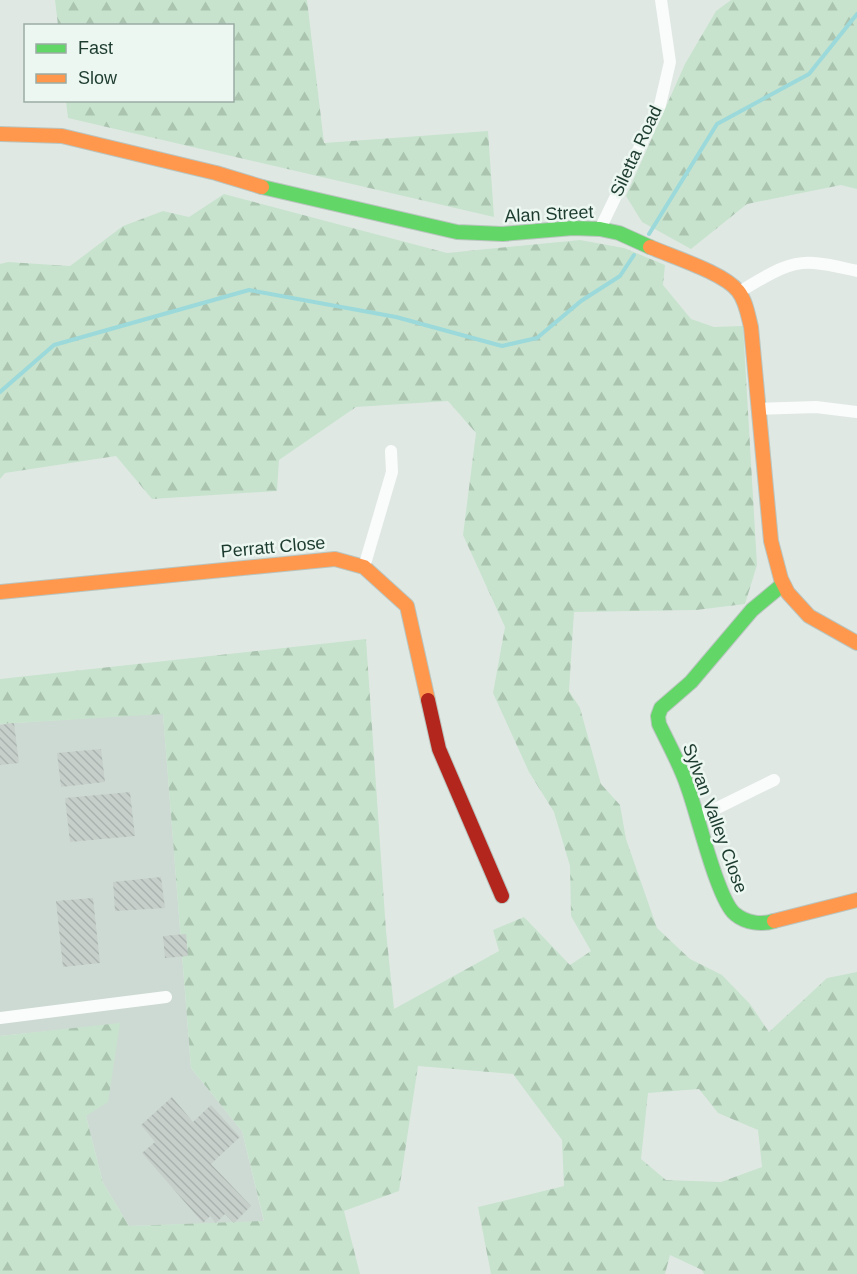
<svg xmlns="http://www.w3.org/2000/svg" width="857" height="1274" font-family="Helvetica,sans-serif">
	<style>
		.built { fill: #cddad3 }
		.forest { fill: url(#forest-firs); fill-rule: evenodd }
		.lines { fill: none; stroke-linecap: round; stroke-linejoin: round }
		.stream { stroke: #9bd9db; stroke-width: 4 }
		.building { fill: url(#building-back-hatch) }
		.fast-casing { stroke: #b9c5bf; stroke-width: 16 }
		.slow-casing { stroke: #b9c5bf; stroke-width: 16 }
		.jam-casing { stroke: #b9c5bf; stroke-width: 16 }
		.street { stroke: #fafcfb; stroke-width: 12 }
		.fast { stroke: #63d668; stroke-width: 14 }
		.slow { stroke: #ff974d; stroke-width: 14 }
		.jam { stroke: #b3261e; stroke-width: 14 }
		.labels { text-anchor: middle; stroke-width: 5; stroke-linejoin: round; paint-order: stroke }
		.street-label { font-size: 18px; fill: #1d3c30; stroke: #edf7f1 }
	</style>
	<defs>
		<pattern id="forest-firs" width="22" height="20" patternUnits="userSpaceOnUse" patternTransform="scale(1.5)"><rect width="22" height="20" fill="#c7e3cd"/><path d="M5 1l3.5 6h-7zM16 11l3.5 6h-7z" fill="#aac4b0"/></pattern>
		<pattern id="building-back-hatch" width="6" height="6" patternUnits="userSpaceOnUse" patternTransform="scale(1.5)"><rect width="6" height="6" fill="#c7cfcb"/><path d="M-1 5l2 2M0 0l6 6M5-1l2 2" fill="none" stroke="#aab3af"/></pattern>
	</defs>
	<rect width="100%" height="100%" fill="#e0e8e4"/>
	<polygon class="built" points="163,713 191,1068 242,1131 264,1222 129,1226 103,1183 86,1116 119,1024 0,1036 0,724"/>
	<g class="forest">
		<polygon points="55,0 307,0 324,143 488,131 494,217 68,118 66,101 232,100 232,26 58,25"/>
		<polygon points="731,0 857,0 857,189 841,185 747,204 691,249 642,222 626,196 685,64 716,11"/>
		<path d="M224,194L447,253L580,240L624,248L665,265L663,285L691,319L714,327L743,326L757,565L745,604L696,610L574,612L569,691L580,708L601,784L620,805L626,839L657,928L690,959L722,975L750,1004L769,1032L827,978L857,972V1274H704L702,1270L670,1255L665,1274H491L478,1207L564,1186L562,1140L513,1074L418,1066L399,1191L344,1211L360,1274H0V1036L120,1023L108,1102L86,1116L103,1183L129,1226L264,1221L242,1131L191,1068L163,714L0,724V679L366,639L386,931L394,1009L499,951L493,930L524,917L570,965L591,951L571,916L570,866L554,812L529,772L493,693L505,627L463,535L476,433L448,401L356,407L279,460L277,491L152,499L116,456L5,473L0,479V264L8,262L70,266L123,226L163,211L189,217ZM699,1089L718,1113L758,1130L762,1167L721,1182L666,1180L641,1159L648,1093Z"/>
	</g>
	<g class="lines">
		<g class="stream">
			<polyline points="649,234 717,124 809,74 857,14"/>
			<polyline points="0,392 54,345 249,290 396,317 502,346 537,338 581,301 620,276 634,255"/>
		</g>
	</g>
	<g class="building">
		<polygon points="14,723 19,763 0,765 0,725"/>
		<polygon points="101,749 105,782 61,787 57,753"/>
		<polygon points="130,792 135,836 70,842 65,798"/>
		<polygon points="161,877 165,908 115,911 113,882"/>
		<polygon points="93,898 100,963 63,967 56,901"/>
		<polygon points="186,934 188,956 165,958 163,936"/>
		<polygon points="172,1097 193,1122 211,1105 240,1137 211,1164 251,1206 234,1223 225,1214 216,1223 210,1216 203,1223 142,1153 155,1142 141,1125"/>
	</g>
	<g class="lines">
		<g class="fast-casing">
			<g id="fast">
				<polyline points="262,187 457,232 503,234 573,228 600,229 619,233 650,247"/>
				<path d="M774,921C761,925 746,923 735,914C718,901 697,812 688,788C681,766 669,745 659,724L658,716L661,708L691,682L752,610L782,585"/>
			</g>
		</g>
		<g class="slow-casing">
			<g id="slow">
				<polyline points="0,134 62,136 216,173 262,187"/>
				<path d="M650,247C673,257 724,273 738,291C746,301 748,315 751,327L771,541L781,579L788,593L809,616L857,643"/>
				<polyline points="0,592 335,559 364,567 407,606 428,700"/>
				<polyline points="774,921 857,900"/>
			</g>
		</g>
		<g class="jam-casing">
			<polyline id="jam" points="428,700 439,749 502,896"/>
		</g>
		<g class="street">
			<polyline points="600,229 660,105 670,62 661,0"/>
			<path d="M739,292C762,279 787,260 814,263C829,264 843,268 857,271"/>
			<polyline points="758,409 816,407 857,412"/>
			<polyline points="364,567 392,472 391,451"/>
			<polyline points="699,817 774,780"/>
			<polyline points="0,1018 166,997"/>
		</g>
		<use href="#fast" class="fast"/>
		<use href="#slow" class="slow"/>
		<use href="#jam" class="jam"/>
	</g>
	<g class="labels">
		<g class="street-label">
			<text transform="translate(636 151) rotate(-65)" y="6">Siletta Road</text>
			<text transform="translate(549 214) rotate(-3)" y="6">Alan Street</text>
			<text transform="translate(273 547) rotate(-5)" y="6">Perratt Close</text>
			<text transform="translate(715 818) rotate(70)" y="6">Sylvan Valley Close</text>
		</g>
	</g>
	<rect x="24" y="24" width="210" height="78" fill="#edf7f1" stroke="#9aaca4" stroke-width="1.5"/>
	<rect x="36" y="44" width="30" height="9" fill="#63d668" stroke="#9aaca4" stroke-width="1.5"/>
	<text x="78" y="54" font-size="18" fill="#1d3c30">Fast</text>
	<rect x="36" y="74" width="30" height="9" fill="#ff974d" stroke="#9aaca4" stroke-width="1.5"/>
	<text x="78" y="84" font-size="18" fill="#1d3c30">Slow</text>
</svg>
